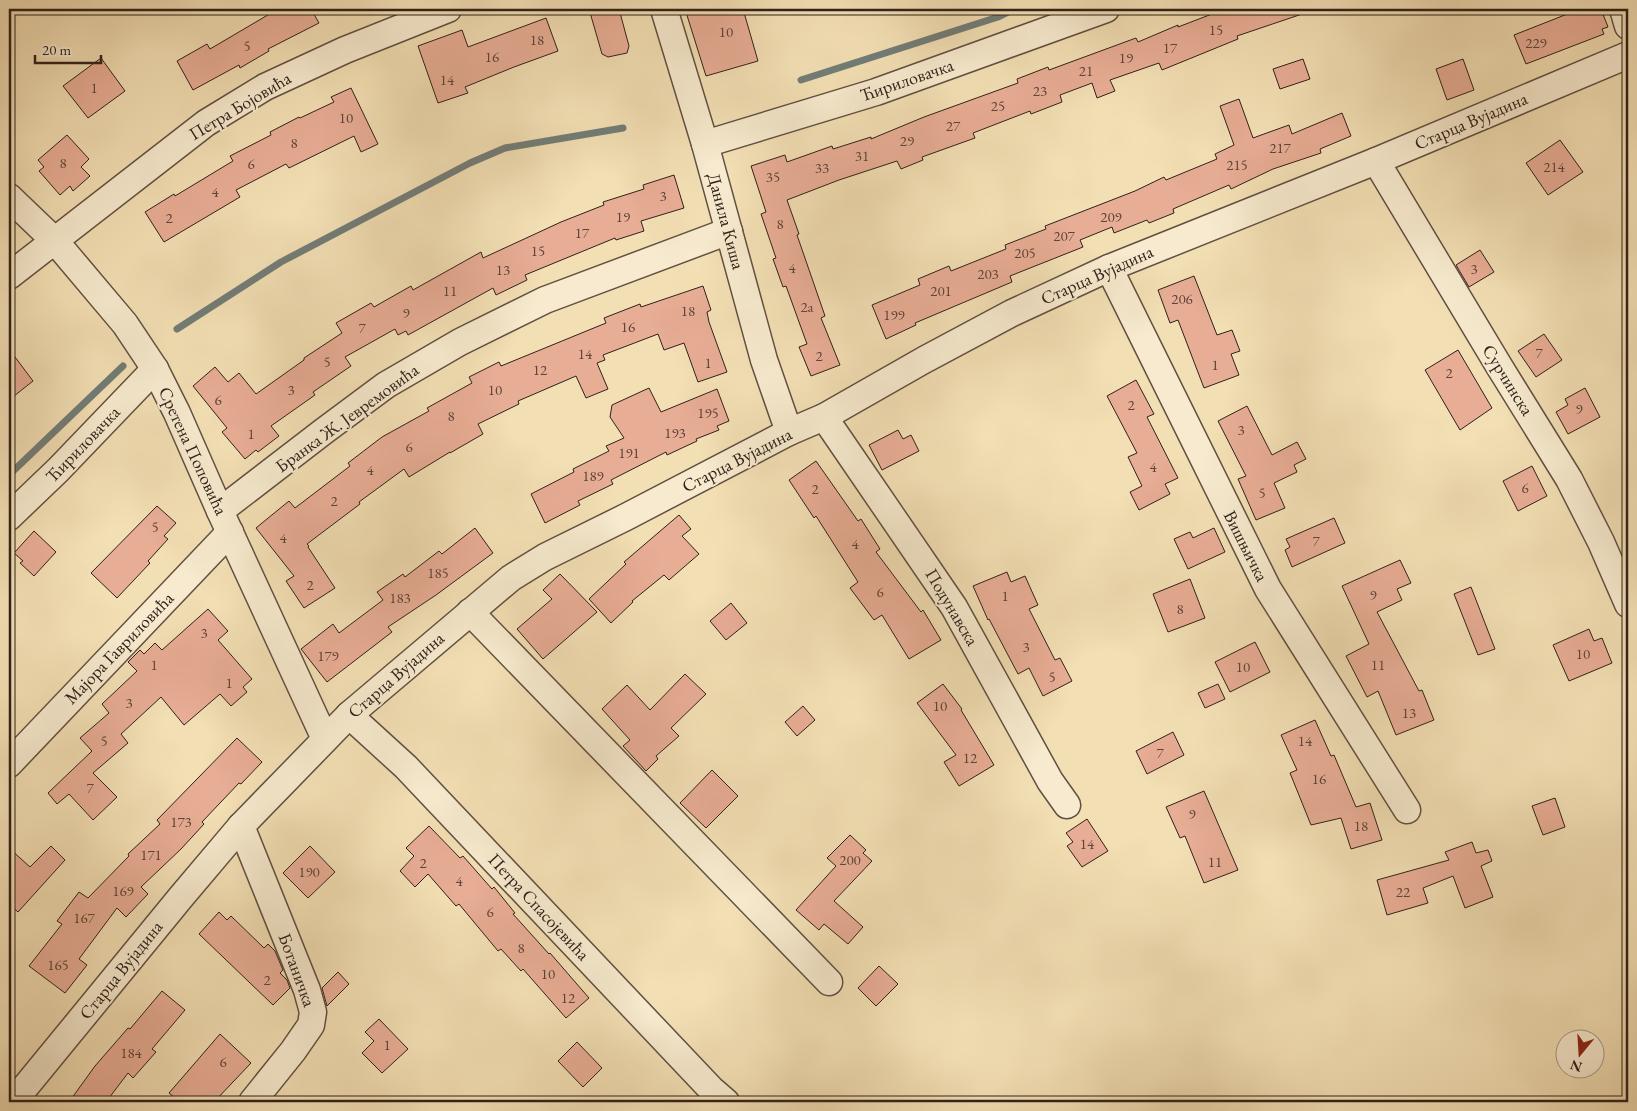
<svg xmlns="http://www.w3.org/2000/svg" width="1637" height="1111" font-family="'EB Garamond',serif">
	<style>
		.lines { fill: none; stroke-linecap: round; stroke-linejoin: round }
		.stream { stroke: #727d77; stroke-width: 7 }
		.building { fill: #e8ad95; stroke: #30211b }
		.minor-casing { stroke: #615041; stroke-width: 29 }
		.minor { stroke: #f7eace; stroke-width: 26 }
		.labels { text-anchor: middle; stroke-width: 4; stroke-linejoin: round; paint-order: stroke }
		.number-label { font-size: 15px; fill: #5e443a }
		.street-label { font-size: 18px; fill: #30211b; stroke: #f7eace }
	</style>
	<rect width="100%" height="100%" fill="#f3dfb4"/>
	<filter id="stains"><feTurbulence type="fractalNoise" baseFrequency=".004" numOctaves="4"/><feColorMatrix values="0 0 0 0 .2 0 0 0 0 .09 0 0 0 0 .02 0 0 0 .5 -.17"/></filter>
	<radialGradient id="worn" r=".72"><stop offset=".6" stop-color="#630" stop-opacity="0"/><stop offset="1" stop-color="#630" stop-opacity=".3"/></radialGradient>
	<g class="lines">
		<g class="stream">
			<polyline points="801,80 998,17 1014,9"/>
			<polyline points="177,329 281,262 470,163 505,148 623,128"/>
			<polyline points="9,475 123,366"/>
		</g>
	</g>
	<g class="building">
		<polygon points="278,9 311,9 319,23 268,49 269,51 240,68 239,65 193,90 177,61 207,44 210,49"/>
		<polygon points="589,9 619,9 629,46 627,53 608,57 602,54"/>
		<polygon points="685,9 743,9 758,61 706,76"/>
		<polygon points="1225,9 1308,9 1308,12 1237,36 1238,39 1162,70 1159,63 1110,80 1115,91 1097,98 1092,83 1060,95 1062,102 1031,114 1030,111 973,133 975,138 922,157 923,160 901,169 897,161 839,180 787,200 799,234 797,235 825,316 821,318 840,365 811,376 799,347 807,344 786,286 783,287 773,259 776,258 761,214 766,212 751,166 785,155 787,162 832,146 833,149 871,137 871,139 924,117 1018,83 1017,79 1048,67 1049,70 1136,38 1138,42 1178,25 1178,27"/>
		<polygon points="1580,9 1601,9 1608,27 1602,29 1604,34 1526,64 1514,35"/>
		<polygon points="546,18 558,51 514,67 465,87 468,93 438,103 418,46 462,30 468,47"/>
		<polygon points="101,58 125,91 88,118 63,86"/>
		<polygon points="1303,59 1310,79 1280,89 1273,69"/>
		<polygon points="1463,59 1474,90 1447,100 1436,69"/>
		<polygon points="351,88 378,144 361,152 354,136 289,168 286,164 236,190 240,197 164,242 145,212 174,194 175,196 233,161 230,156 271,135 270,132 299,117 300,118 334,102 331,97"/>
		<polygon points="1239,99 1253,138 1289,125 1292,134 1342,113 1351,136 1320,149 1321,153 1273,169 1231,189 1229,185 1173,209 1174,213 1149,223 1147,220 1114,233 1112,227 1080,240 1083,247 1010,276 1012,282 915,323 916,325 886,339 872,305 920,285 918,279 949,266 951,271 1006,249 1005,245 1046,229 1045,226 1135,191 1164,177 1166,180 1217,159 1215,154 1234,145 1220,106"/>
		<polygon points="67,135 89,159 81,167 90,176 73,191 70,186 60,195 39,171 44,167 38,160"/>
		<polygon points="1560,140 1583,172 1548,195 1526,163"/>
		<polygon points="674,175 684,208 641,221 644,231 616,240 615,238 525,275 527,280 496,295 493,288 408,335 406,331 398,335 395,329 345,357 351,366 313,392 315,395 271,426 279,436 258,452 256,450 245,459 222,432 227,428 193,386 215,367 228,382 239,373 256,394 304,360 304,358 342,333 336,323 371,303 374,307 411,286 413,290 481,252 483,258 561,222 604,205 603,202 644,189 643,185"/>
		<polygon points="1480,250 1494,272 1469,287 1456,265"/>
		<polygon points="1194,276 1217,335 1232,330 1240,351 1231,354 1239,375 1204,388 1178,320 1170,323 1158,290"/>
		<polygon points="703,286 711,310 707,312 709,322 727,372 698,382 684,343 664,350 658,334 603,355 605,360 597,363 608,389 586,398 576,376 518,401 519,404 478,424 483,434 450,453 450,452 409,477 404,469 359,502 360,504 307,544 309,546 308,547 335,588 304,608 286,581 294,576 256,528 289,501 295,508 350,466 348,463 382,437 429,411 427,408 472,383 469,377 499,362 501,366 606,323 604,318 640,304 641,307"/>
		<polygon points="1544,334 1562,360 1536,377 1518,351"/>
		<polygon points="9,349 33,381 9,400"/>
		<polygon points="1458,350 1492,408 1460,430 1425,370"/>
		<polygon points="1136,380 1154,414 1147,417 1178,478 1165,484 1170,494 1139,510 1130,492 1142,486 1128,457 1137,453 1107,396"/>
		<polygon points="649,388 661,412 717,389 729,421 717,426 719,430 696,439 697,441 667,455 666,452 611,480 613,484 578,501 580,505 545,523 531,494 574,472 573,469 609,451 606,446 624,438 610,417 612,405"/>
		<polygon points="1585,388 1600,417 1568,434 1556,412 1568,405 1565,399"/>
		<polygon points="1247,406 1272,455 1297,442 1306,459 1294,465 1297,472 1274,483 1285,508 1256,520 1238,479 1246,476 1218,421"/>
		<polygon points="898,430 903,439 911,435 919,451 882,470 869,445"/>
		<polygon points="816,461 858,521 861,519 880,549 876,552 921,612 923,610 941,640 909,659 882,615 874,620 850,588 858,582 816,516 814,518 789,480"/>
		<polygon points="1532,466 1547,496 1518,511 1503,481"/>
		<polygon points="157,506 176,523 164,536 168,539 148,561 150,563 117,598 91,573"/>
		<polygon points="679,515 691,529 682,536 699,554 669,580 664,575 632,601 633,602 611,623 589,599 626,564 624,562"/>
		<polygon points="1334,518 1345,543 1292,567 1285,550 1290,547 1286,539"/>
		<polygon points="475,528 493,553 436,595 388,627 392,632 327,682 301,649 333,624 339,633 383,600 377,592 403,574 405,577 439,551 442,554"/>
		<polygon points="1214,528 1225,552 1188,569 1174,539 1190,532 1193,538"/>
		<polygon points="34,531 56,552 34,576 20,563 23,561 14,553"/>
		<polygon points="1400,560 1411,583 1397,589 1402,600 1377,612 1419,691 1422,690 1434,720 1396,735 1378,691 1367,697 1346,656 1369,644 1342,586"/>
		<polygon points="1007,572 1011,582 1025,576 1038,605 1029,609 1055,660 1060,658 1072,681 1043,696 1029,668 1018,674 989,619 988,620 973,586"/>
		<polygon points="560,574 597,612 543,659 517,629 552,599 543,590"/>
		<polygon points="1190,579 1205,618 1168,632 1153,594"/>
		<polygon points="1471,587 1495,649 1478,655 1454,594"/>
		<polygon points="731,603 747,623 726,640 710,621"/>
		<polygon points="208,609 228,631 218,640 252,679 243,687 247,692 231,706 220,694 184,725 161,697 121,734 128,743 93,773 117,797 93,820 69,794 57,804 48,793 92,751 80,738 109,713 102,704 137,671 128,662 140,650 144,654 155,643 162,650"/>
		<polygon points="1589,629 1594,641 1602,638 1612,663 1569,681 1553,645"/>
		<polygon points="1255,642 1270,672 1230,692 1215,662"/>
		<polygon points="685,674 706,694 671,728 679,736 656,756 658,759 646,771 623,746 630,740 602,709 627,685 650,710"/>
		<polygon points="943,684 962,709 961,710 994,765 959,786 944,762 956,755 917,703"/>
		<polygon points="1218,684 1225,699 1205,708 1198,693"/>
		<polygon points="803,706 815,720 797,736 785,722"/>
		<polygon points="1315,720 1331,756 1334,755 1356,807 1370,803 1382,840 1351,849 1341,818 1311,825 1290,773 1297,770 1281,735"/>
		<polygon points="1173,732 1184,755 1147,774 1136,751"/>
		<polygon points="237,738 262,762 241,784 239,783 202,822 204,824 181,849 141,887 148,894 126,917 117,908 79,959 87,965 65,993 29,966 62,924 57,921 79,892 88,898 129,856 128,854 160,824 157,820"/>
		<polygon points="712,770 738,796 706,828 680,803"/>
		<polygon points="1204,791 1238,870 1204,883 1185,836 1180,838 1166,807"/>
		<polygon points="1555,798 1565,827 1543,835 1532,806"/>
		<polygon points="1087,819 1108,851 1082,867 1067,846 1073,842 1066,833"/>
		<polygon points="429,826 460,858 463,856 492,889 494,887 515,913 513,914 549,954 550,953 589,998 566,1018 523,969 521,971 501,949 498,951 459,904 456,906 428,874 415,887 400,871 414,856 406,848"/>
		<polygon points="850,835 866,850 863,853 872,861 834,901 863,927 848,944 824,924 819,930 796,910 836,866 827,858"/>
		<polygon points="1472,842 1476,853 1488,850 1492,861 1481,866 1493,897 1465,908 1453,876 1423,888 1428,903 1387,915 1377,880 1449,860 1445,852"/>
		<polygon points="51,846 65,860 18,912 9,904 9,848 30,867"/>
		<polygon points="310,846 335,872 308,898 283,873"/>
		<polygon points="219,912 227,920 231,916 264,948 268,944 275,951 283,970 280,973 287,980 290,988 273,1005 199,934"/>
		<polygon points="879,966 898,984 876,1006 858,988"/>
		<polygon points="338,972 349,984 327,1006 322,988"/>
		<polygon points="162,991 185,1010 152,1049 156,1052 133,1078 128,1073 106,1102 69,1102 95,1066 128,1028 130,1029"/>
		<polygon points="379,1019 408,1049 382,1073 362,1053 374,1041 365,1032"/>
		<polygon points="220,1034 251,1063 214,1102 180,1102 169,1093"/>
		<polygon points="577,1042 602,1068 583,1087 558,1061"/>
	</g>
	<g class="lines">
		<g class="minor-casing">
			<g id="minor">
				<polyline points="664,9 705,144 764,360 789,432"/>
				<polyline points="1623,9 1628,26"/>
				<polyline points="705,144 876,92 1106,9"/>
				<polyline points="1376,161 1499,366 1569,479 1601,542 1628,604"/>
				<polyline points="9,197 55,241 125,324 155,369 177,413 220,511 325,739"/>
				<polyline points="1109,268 1268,589 1407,810"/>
				<polyline points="9,276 206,123 265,87 345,50 448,9"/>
				<polyline points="824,417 954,607 1050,781 1067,805"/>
				<polyline points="220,511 324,431 386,385 460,342 545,300 729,231"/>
				<polyline points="9,517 58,470 155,369"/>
				<polyline points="470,612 829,982"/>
				<polyline points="349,715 406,767 711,1089 726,1102"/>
				<polyline points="9,764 230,532"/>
				<polyline points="241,826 307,990 313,1012 311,1025 293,1051 252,1102"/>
				<polyline points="13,1102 181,897 241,826 349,715 511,578 545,557 626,517 789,432 824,417 924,360 1012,313 1109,268 1376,161 1628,55"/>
			</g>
		</g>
		<use href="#minor" class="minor"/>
	</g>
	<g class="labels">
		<g class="number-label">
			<text x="1216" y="35">15</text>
			<text x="726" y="37">10</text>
			<text x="537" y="45">18</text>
			<text x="1536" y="48">229</text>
			<text x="247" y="51">5</text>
			<text x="1170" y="53">17</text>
			<text x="492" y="62">16</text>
			<text x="1126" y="63">19</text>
			<text x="1086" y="76">21</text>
			<text x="447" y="85">14</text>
			<text x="94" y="93">1</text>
			<text x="1040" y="96">23</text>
			<text x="998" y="111">25</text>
			<text x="346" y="123">10</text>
			<text x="953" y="131">27</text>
			<text x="907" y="146">29</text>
			<text x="294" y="148">8</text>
			<text x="1280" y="153">217</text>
			<text x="862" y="161">31</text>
			<text x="63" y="168">8</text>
			<text x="251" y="169">6</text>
			<text x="1237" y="170">215</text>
			<text x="1554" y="172">214</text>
			<text x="822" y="173">33</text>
			<text x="773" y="182">35</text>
			<text x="215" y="197">4</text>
			<text x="663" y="201">3</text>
			<text x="623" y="222">19</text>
			<text x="1111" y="222">209</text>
			<text x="169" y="223">2</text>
			<text x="780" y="229">8</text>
			<text x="582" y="238">17</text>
			<text x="1064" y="241">207</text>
			<text x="538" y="256">15</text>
			<text x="1025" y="258">205</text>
			<text x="792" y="273">4</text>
			<text x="1474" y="274">3</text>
			<text x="503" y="275">13</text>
			<text x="988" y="279">203</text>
			<text x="450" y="296">11</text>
			<text x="941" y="296">201</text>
			<text x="1182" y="304">206</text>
			<text x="807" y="312">2a</text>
			<text x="688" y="316">18</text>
			<text x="406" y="318">9</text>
			<text x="894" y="320">199</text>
			<text x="628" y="332">16</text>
			<text x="362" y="333">7</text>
			<text x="1539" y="358">7</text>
			<text x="585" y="359">14</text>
			<text x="819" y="361">2</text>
			<text x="327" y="367">5</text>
			<text x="708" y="368">1</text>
			<text x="1215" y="370">1</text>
			<text x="540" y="375">12</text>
			<text x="1449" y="378">2</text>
			<text x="291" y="395">3</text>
			<text x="495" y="395">10</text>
			<text x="218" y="405">6</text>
			<text x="1131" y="410">2</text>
			<text x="1579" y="414">9</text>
			<text x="708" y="418">195</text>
			<text x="451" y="421">8</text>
			<text x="1241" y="435">3</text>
			<text x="675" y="438">193</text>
			<text x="251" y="439">1</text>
			<text x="409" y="452">6</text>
			<text x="629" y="458">191</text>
			<text x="1153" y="472">4</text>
			<text x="370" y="475">4</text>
			<text x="593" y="481">189</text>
			<text x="1525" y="493">6</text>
			<text x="815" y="494">2</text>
			<text x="1262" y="498">5</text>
			<text x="334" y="506">2</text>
			<text x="155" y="532">5</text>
			<text x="283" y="543">4</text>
			<text x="1316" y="546">7</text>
			<text x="855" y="549">4</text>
			<text x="438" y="578">185</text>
			<text x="310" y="590">2</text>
			<text x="880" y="597">6</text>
			<text x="1373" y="600">9</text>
			<text x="1005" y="601">1</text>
			<text x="400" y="603">183</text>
			<text x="1180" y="614">8</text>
			<text x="204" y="638">3</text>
			<text x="1026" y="652">3</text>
			<text x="1583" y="659">10</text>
			<text x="328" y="661">179</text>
			<text x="154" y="670">1</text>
			<text x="1378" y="670">11</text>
			<text x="1243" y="672">10</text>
			<text x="1052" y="682">5</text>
			<text x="229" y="688">1</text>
			<text x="129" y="708">3</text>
			<text x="940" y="711">10</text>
			<text x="1409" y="718">13</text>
			<text x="104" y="746">5</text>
			<text x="1305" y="746">14</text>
			<text x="1160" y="758">7</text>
			<text x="970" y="763">12</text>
			<text x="1319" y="784">16</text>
			<text x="90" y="793">7</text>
			<text x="1192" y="819">9</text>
			<text x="181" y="827">173</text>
			<text x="1361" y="831">18</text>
			<text x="1087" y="849">14</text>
			<text x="151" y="860">171</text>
			<text x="850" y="865">200</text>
			<text x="1215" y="867">11</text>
			<text x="423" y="868">2</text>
			<text x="309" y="877">190</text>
			<text x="459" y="886">4</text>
			<text x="123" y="896">169</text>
			<text x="1403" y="897">22</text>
			<text x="490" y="917">6</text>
			<text x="84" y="923">167</text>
			<text x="521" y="953">8</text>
			<text x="58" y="970">165</text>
			<text x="548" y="979">10</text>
			<text x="267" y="985">2</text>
			<text x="568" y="1003">12</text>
			<text x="387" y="1050">1</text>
			<text x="131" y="1058">184</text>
			<text x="223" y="1067">6</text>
		</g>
		<g class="street-label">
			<text transform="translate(907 80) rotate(-19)" y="6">Ћириловачка</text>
			<text transform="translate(240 106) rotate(-31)" y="6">Петра Бојовића</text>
			<text transform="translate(1471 121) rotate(-23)" y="6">Старца Вујадина</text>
			<text transform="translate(726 221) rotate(75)" y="6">Данила Киша</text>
			<text transform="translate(1097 275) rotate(-24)" y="6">Старца Вујадина</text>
			<text transform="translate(1508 380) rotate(58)" y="6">Сурчинска</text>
			<text transform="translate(347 418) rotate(-36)" y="6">Бранка Ж. Јевремовића</text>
			<text transform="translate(83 444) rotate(-46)" y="6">Ћириловачка</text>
			<text transform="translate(193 451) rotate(65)" y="6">Сретена Поповића</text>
			<text transform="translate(737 460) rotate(-27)" y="6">Старца Вујадина</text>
			<text transform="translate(1246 546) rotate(63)" y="6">Вишњичка</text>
			<text transform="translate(952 607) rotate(59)" y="6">Подунавска</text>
			<text transform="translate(119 648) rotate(-46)" y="6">Мајора Гавриловића</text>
			<text transform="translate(396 675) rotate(-41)" y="6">Старца Вујадина</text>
			<text transform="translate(539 907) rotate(47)" y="6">Петра Спасојевића</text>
			<text transform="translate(121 970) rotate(-51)" y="6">Старца Вујадина</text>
			<text transform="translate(297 970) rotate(70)" y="6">Ботаничка</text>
		</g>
	</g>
	<rect width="1637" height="1111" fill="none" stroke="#f3dfb4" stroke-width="30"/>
	<rect x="10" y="10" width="1617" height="1091" fill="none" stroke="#30211b" stroke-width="2.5"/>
	<rect x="15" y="15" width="1607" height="1081" fill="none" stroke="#30211b"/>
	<g transform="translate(1580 1054) rotate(198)"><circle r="24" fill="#f7eace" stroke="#a79a86"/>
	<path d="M0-4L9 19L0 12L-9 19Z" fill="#8f2418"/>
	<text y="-8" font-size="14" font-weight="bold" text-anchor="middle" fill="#30211b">N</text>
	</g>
	<path d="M35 55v8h66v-8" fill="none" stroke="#30211b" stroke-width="2.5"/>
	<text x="42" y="55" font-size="15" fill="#30211b" stroke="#f7eace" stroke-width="4" paint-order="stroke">20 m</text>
	<rect width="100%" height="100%" filter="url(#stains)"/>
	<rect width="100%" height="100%" fill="url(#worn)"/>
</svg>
